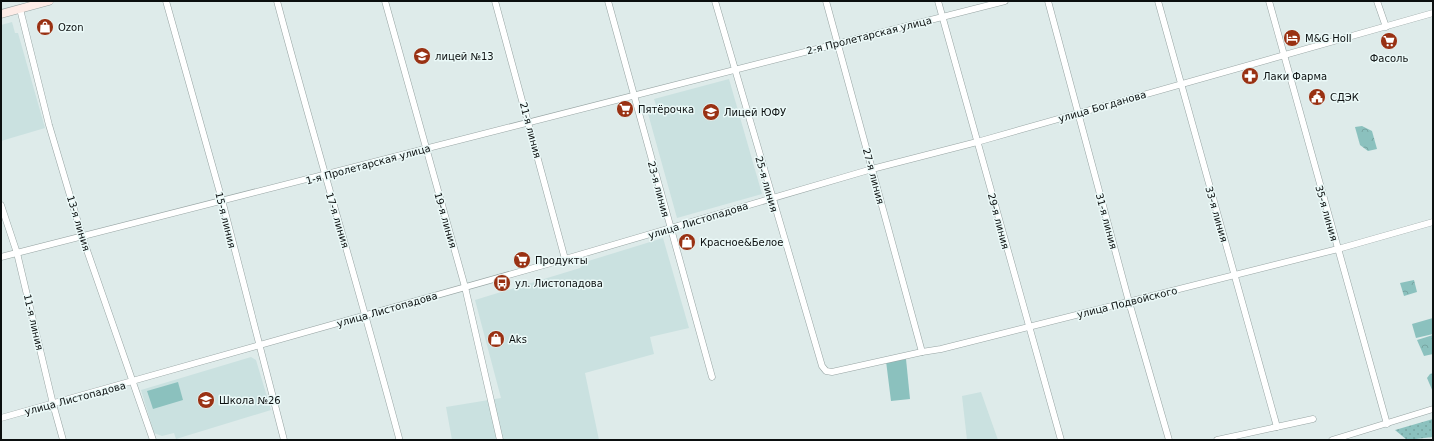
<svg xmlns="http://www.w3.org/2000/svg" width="1434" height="441" font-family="'DejaVu Sans',sans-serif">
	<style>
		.built { fill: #cae1e0 }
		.grass { fill: url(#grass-dots) }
		.park { fill: url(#park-crowns) }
		.pitch { fill: #8bc1be }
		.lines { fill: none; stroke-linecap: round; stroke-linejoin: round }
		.street-casing { stroke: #97a4a3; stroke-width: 7 }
		.secondary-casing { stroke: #97a4a3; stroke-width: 9 }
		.street { stroke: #fff; stroke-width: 6 }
		.secondary { stroke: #fdece7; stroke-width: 8 }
		.labels { text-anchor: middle; stroke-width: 3; stroke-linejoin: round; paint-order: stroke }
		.poi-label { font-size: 10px; fill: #0b0f0f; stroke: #ebf9f8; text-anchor: start }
		.street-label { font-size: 10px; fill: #0b0f0f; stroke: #ebf9f8 }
	</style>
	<defs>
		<pattern id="grass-dots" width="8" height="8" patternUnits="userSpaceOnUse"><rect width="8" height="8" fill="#8bc1be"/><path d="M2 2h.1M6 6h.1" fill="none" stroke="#77a5a2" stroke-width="1.8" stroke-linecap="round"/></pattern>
		<pattern id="park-crowns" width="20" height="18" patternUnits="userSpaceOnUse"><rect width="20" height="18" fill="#8bc1be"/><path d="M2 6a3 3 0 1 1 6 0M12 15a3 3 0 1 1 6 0" fill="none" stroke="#77a5a2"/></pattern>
	</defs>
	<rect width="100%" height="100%" fill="#deebea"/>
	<g class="built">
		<polygon points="12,22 15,33 18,33 45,128 1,141 1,25"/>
		<polygon points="729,79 762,194 677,218 647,110 657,108 654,99"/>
		<polygon points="663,238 689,328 650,337 654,354 585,373 599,440 452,440 446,407 501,398 475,300 580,268 585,262"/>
		<polygon points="251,357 256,360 271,410 176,439 174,433 162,436 154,433 141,390"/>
		<polygon points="981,392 998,440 967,440 962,396"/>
	</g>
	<polygon class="grass" points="1433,419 1433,437 1407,440 1395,430"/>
	<g class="park">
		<polygon points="1362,126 1372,131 1377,149 1368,151 1360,145 1355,127"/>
		<polygon points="1414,280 1417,292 1404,296 1400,283"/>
		<polygon points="1433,335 1433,354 1424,356 1417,340"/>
		<polygon points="1433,373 1433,392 1427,378 1430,374"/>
	</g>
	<g class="pitch">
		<polygon points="1433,318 1433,334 1416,338 1412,324"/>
		<polygon points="906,359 910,399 891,401 886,361"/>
		<polygon points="178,382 183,400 153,409 147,391"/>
	</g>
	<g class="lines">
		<g class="street-casing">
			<g id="street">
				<polyline points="166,1 222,200 284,440"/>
				<path d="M277,1C316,147 360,292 399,438"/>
				<polyline points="385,1 465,287 500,440"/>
				<polyline points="495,1 565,259"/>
				<polyline points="608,1 712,377"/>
				<polyline points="715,1 822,366 826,371 832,372 922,352 941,349 1338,249 1433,222"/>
				<polyline points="826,1 922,352"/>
				<polyline points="938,1 1061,440"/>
				<polyline points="1048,1 1129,302 1169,440"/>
				<polyline points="1158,1 1277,427"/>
				<polyline points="1269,1 1387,424"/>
				<polyline points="1377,1 1386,27"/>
				<polyline points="20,9 49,125 82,236 153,440"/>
				<polyline points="1,205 17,253 53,404 63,440"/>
				<polyline points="1,257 1005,1"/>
				<polyline points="1,418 565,259 872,169 977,142 1433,13"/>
				<polyline points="1217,440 1313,419"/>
				<polyline points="1332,440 1433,409"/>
			</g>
		</g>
		<g class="secondary-casing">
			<polyline id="secondary" points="1,14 49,1"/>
		</g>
		<use href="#street" class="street"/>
		<use href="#secondary" class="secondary"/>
	</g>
	<defs>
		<g id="shop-disc" transform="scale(0.9)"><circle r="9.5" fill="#993113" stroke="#ebf9f8"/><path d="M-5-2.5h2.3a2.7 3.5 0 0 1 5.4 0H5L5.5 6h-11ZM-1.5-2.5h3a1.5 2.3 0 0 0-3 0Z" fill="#fff"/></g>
		<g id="hotel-disc" transform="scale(0.9)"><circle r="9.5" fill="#993113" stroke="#ebf9f8"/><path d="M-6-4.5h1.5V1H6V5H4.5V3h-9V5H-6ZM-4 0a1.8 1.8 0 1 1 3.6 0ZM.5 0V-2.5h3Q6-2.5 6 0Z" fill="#fff"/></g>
		<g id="supermarket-disc" transform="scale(0.9)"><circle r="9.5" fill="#993113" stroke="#ebf9f8"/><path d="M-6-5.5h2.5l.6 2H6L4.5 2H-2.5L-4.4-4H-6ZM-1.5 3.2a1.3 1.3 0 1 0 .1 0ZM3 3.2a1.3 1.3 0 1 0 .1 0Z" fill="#fff"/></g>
		<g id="school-disc" transform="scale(0.9)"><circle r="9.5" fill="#993113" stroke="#ebf9f8"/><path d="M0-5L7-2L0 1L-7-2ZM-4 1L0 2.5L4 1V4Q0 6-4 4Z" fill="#fff"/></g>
		<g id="pharmacy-disc" transform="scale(0.9)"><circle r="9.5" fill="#993113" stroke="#ebf9f8"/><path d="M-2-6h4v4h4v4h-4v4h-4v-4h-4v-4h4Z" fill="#fff"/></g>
		<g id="civic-disc" transform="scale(0.9)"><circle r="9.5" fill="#993113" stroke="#ebf9f8"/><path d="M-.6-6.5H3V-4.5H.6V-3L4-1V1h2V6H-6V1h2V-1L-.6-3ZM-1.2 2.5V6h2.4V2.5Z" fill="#fff"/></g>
		<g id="bus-disc" transform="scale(0.9)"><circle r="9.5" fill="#993113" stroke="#ebf9f8"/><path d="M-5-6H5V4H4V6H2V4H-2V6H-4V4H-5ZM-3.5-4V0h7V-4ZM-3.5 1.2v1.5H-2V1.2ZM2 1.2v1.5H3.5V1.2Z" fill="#fff"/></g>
	</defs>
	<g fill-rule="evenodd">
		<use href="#shop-disc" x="45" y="27"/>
		<use href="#hotel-disc" x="1292" y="38"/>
		<use href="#supermarket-disc" x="1389" y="41"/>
		<use href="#school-disc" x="422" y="56"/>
		<use href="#pharmacy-disc" x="1250" y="76"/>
		<use href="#civic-disc" x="1317" y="97"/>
		<use href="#supermarket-disc" x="625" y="109"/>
		<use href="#school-disc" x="711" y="112"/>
		<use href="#shop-disc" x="687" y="242"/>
		<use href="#supermarket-disc" x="522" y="260"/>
		<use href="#bus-disc" x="502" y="283"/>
		<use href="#shop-disc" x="496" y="339"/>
		<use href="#school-disc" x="206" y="400"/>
	</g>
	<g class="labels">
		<g class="poi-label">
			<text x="58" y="31">Ozon</text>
			<text x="1305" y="42">M&amp;G Holl</text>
			<text x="435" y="60">лицей №13</text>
			<text x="1389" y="62" text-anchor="middle">Фасоль</text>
			<text x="1263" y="80">Лаки Фарма</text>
			<text x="1330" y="101">СДЭК</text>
			<text x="638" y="113">Пятёрочка</text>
			<text x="724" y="116">Лицей ЮФУ</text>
			<text x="700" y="246">Красное&amp;Белое</text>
			<text x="535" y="264">Продукты</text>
			<text x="515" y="287">ул. Листопадова</text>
			<text x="509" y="343">Aks</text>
			<text x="219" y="404">Школа №26</text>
		</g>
		<g class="street-label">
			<text transform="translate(869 35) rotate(-14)" y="4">2-я Пролетарская улица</text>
			<text transform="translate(1102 106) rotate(-16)" y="4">улица Богданова</text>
			<text transform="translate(531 130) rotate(75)" y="4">21-я линия</text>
			<text transform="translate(368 164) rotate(-15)" y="4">1-я Пролетарская улица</text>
			<text transform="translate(874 176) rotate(75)" y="4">27-я линия</text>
			<text transform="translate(767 184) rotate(74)" y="4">25-я линия</text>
			<text transform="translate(659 189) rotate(75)" y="4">23-я линия</text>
			<text transform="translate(1327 213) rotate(74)" y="4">35-я линия</text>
			<text transform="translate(1217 214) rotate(74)" y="4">33-я линия</text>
			<text transform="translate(226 220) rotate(76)" y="4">15-я линия</text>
			<text transform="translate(338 220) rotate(73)" y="4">17-я линия</text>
			<text transform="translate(446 220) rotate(74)" y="4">19-я линия</text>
			<text transform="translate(698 220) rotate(-17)" y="4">улица Листопадова</text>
			<text transform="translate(999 221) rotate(75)" y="4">29-я линия</text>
			<text transform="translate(1107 221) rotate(75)" y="4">31-я линия</text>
			<text transform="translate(79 223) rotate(73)" y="4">13-я линия</text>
			<text transform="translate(1127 302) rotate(-14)" y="4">улица Подвойского</text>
			<text transform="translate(387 309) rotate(-16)" y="4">улица Листопадова</text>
			<text transform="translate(34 322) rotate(77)" y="4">11-я линия</text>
			<text transform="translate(75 398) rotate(-15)" y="4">улица Листопадова</text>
		</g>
	</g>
	<rect width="1434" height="441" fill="none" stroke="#0b0f0f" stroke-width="4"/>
</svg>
